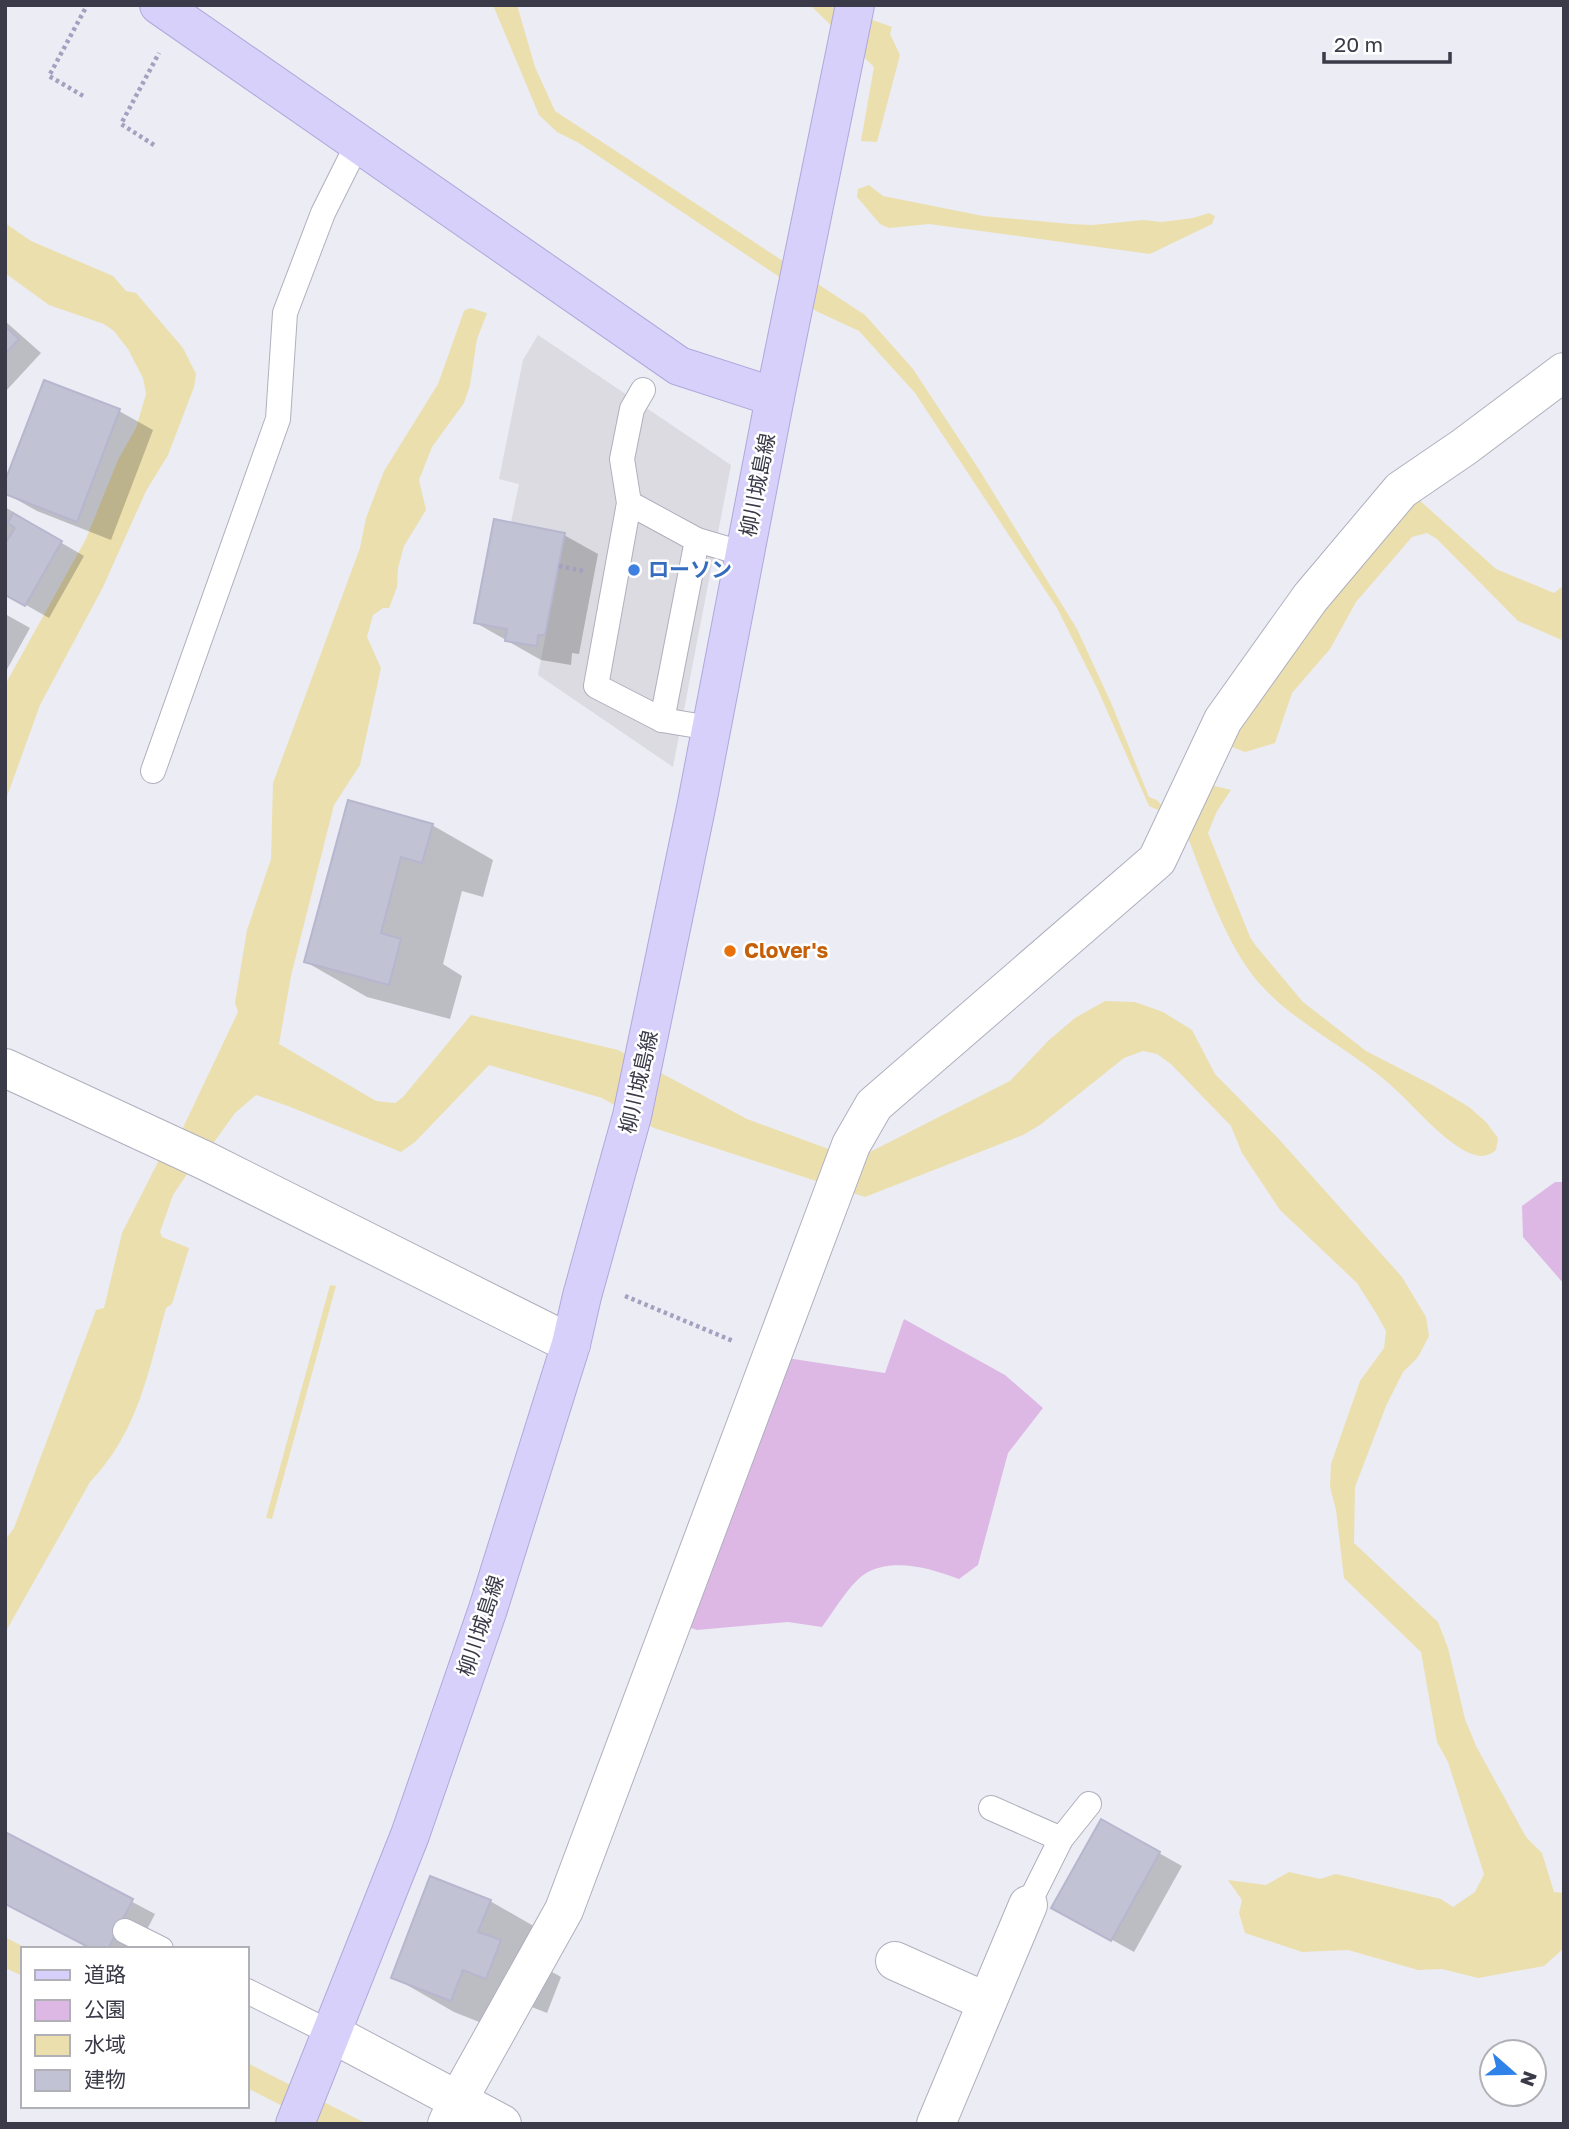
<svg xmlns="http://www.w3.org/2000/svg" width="1569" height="2129" font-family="'Golos Text','Noto Sans JP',sans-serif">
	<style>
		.green { fill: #deb8e5 }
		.parking { fill: #dbdbe1 }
		.water { fill: #ebdfae }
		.shadow { fill: #0003 }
		.building { fill: #c2c2d5; stroke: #b6b6cf; stroke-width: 2 }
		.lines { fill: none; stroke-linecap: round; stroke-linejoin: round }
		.lane-casing { stroke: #b0afbf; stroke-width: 26 }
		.street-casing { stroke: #b0afbf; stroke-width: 40 }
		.secondary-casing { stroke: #afa8dc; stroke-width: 40 }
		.path { stroke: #a3a1c0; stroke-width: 4.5; stroke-dasharray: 3.5 3.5; stroke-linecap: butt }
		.lane { stroke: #fff; stroke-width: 24 }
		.street { stroke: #fff; stroke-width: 38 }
		.secondary { stroke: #d6d0fa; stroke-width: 38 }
		.shop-dot { fill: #3f7fe0; stroke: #fff; stroke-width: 2.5 }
		.food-dot { fill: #e8710a; stroke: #fff; stroke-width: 2.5 }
		.labels { text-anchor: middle; stroke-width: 5; stroke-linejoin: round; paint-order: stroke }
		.street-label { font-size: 21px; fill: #3a3a48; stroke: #fff }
		.shop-label { font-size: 21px; font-weight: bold; fill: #366cbe; stroke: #fff; text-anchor: start }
		.food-label { font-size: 21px; font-weight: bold; fill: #c56008; stroke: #fff; text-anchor: start }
	</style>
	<rect width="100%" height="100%" fill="#ececf4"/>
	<g class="green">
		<polygon points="1555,1182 1564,1182 1564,1284 1523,1237 1522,1206"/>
		<path d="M904,1319L1005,1375L1043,1408L1008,1453L978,1565L959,1579C931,1569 897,1558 868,1572C851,1581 834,1611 822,1627L788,1622L697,1630L685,1626L787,1358L885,1373Z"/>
	</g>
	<polygon class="parking" points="538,335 731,465 673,767 538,675 565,533 511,522 519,484 499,479 523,360"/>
	<g class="water">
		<polygon points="493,5 517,5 535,67 555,111 865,315 913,369 980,471 1077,629 1112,705 1149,797 1157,800 1162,806 1158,810 1149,806 1097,688 1057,608 915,393 859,331 816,311 778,276 579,143 557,132 539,115"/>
		<polygon points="810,5 831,5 892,27 890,34 900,55 877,142 861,141 874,67"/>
		<polygon points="869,185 883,196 983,216 1071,224 1092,225 1143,220 1162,222 1193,218 1209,213 1215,216 1212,224 1150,254 929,224 889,228 880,224 857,197 858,189"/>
		<polygon points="5,223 31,241 113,276 126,291 136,293 183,348 196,374 194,387 168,455 146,491 103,587 40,705 5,802 5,685 86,539 118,460 136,428 146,394 143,378 128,349 114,331 104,324 49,305 5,273"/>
		<path d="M470,308L487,313L477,339L470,385L464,403L432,447L419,480L426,510L404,546L398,568L397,587L389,608H383L373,615L367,637L381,668L360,765L334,805L291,976L279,1044L376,1101L395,1103L403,1097L471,1015L618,1050L747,1119L861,1161L864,1155L1010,1081L1049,1040L1075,1018L1105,1001L1135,1002L1163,1012L1192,1030L1215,1074L1277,1137L1402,1277L1426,1317L1429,1336L1418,1357L1403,1372L1386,1406L1355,1487L1354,1543L1438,1622L1448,1648L1465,1719L1476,1746L1526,1837L1542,1853L1554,1892L1564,1893V1948L1544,1966L1478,1978L1442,1969L1418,1970L1348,1950L1302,1952L1245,1933L1239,1913L1242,1900L1228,1880L1266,1885L1289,1872L1320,1879L1336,1874L1441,1899L1453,1907L1475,1892L1484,1874L1448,1762L1437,1742L1421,1652L1344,1578L1336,1510L1330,1487L1331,1464L1360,1381L1384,1348L1386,1331L1376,1313L1357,1283L1280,1210L1242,1153L1231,1126L1171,1064L1157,1054L1143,1051L1124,1058L1040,1125L1023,1135L865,1197L654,1128L602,1098L489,1065L415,1142L401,1152L288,1106L256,1095L235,1113L212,1145L191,1168L173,1195L160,1232L162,1237L189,1248L172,1304L166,1308C148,1373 138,1432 90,1482L5,1633V1540L14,1528L96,1310L104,1308L122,1233L163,1152L180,1134L238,1012L235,1003L247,930L271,859L273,783L360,548L366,518L384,471L438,384L464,311Z"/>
		<polygon points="1417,498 1496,569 1554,593 1564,585 1564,641 1518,621 1437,539 1427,533 1412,537 1356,602 1330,649 1292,693 1275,743 1245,752 1229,746 1280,662"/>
		<path d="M1207,784L1231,790L1217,811L1208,833L1250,937L1256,946L1303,1002L1366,1051L1434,1086L1469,1107L1486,1122L1498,1138L1496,1150C1487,1158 1477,1157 1467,1152C1438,1137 1411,1102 1386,1081C1342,1043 1279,1016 1246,966C1219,925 1203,876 1185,830Z"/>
		<polygon points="330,1285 336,1286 272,1519 266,1518"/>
		<polygon points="5,1937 28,1949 23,1949 23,1976 5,1968"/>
		<polygon points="247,2063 367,2124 318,2124 247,2088"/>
	</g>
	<g class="shadow">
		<polygon points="5,321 41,353 5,392"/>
		<polygon points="119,411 153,430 111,540 37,511 5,493"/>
		<polygon points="5,507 25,519 24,521 84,556 49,618 5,593"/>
		<polygon points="564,535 598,554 579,654 572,653 571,665 541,660 476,623"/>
		<polygon points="5,614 30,628 5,673"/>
		<polygon points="349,802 432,825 493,860 483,897 462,891 443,964 462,976 450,1019 367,997 306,962"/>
		<polygon points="1102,1821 1182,1866 1134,1952 1053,1907"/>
		<polygon points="5,1834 155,1914 137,1949 93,1949"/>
		<polygon points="490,1901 551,1936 540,1965 561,1977 547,2013 524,2004 512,2035 454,2012 393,1977"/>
	</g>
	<g class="building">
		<polygon points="5,326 19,339 5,354"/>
		<polygon points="44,380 120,409 77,522 5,494 5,481"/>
		<polygon points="13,513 62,541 25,606 5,595 5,544 15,528 8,523"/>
		<polygon points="494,519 565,533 545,635 538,635 537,646 505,641 507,629 474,623"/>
		<polygon points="348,800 433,824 422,863 401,857 381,933 401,939 389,985 304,962"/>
		<polygon points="1101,1819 1160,1852 1111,1941 1051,1908"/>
		<polygon points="5,1832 133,1899 108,1949 92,1949 5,1904"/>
		<polygon points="430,1876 491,1900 478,1932 501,1940 486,1979 463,1970 451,2001 391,1978"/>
	</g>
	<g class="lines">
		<g class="lane-casing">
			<g id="lane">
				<polyline points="629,503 697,540 662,720 596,686 629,503 622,459 632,409 643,390"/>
				<polyline points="697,540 745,554"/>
				<polyline points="662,720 710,728"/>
				<polyline points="153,771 278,419 285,313 323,213 358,143"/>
				<polyline points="991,1808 1061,1839"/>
				<polyline points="1028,1905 1061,1839 1089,1804"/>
				<polyline points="125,1931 161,1949"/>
				<polyline points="247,1991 331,2033"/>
			</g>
		</g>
		<g class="street-casing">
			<g id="street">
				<polyline points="5,1068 206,1161 571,1344"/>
				<polyline points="895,1961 987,2002"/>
				<polyline points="331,2033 502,2124"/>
				<polyline points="447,2124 458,2100 564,1910 851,1145 874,1105 1157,860 1223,720 1310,598 1401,490 1464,447 1564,372"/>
				<polyline points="936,2124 1028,1905"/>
			</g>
		</g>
		<g class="secondary-casing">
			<g id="secondary">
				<polyline points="159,5 679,366 775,397"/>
				<polyline points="295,2124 410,1835 488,1609 571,1344 582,1296 632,1116 697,803 775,397 855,5"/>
			</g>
		</g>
		<g class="path">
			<polyline points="85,9 49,76 85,97"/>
			<polyline points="154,145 121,124 159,53"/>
			<polyline points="559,566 583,571"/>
			<polyline points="625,1296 733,1341"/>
		</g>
		<use href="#lane" class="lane"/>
		<use href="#street" class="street"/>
		<use href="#secondary" class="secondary"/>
	</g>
	<circle class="shop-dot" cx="634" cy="570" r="7"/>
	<circle class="food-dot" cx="730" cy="951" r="7"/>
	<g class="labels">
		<g class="street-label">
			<text transform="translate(758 485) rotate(-79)" y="7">柳川城島線</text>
			<text transform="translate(639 1082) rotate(-77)" y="7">柳川城島線</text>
			<text transform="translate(481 1626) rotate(-72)" y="7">柳川城島線</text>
		</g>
		<g class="shop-label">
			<text x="648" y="577">ローソン</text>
		</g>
		<g class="food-label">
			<text x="744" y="958">Clover's</text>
		</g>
	</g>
	<rect width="1569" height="2129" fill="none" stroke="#3a3a48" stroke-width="14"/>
	<rect x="21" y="1947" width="228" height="161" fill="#ffffff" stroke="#b0b0b6" stroke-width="2"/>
	<rect x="35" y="1970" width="35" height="10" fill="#d6d0fa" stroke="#b0b0b6" stroke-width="2"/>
	<text x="84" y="1982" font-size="21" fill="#3a3a48">道路</text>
	<rect x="35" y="2000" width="35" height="21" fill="#deb8e5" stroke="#b0b0b6" stroke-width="2"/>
	<text x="84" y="2017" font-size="21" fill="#3a3a48">公園</text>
	<rect x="35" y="2035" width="35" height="21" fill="#ebdfae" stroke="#b0b0b6" stroke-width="2"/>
	<text x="84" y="2052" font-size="21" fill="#3a3a48">水域</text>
	<rect x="35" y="2070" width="35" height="21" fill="#c2c2d5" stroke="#b0b0b6" stroke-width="2"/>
	<text x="84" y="2087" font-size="21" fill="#3a3a48">建物</text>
	<g transform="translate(1513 2073) rotate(110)"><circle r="33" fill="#ffffff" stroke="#b0b0b6" stroke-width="2"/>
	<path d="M0-5L12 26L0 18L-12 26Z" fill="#2f83e8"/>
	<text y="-10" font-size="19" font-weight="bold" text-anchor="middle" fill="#3a3a48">N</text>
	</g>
	<path d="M1324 52v10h126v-10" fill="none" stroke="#3a3a48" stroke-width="3.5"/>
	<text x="1334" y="52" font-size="21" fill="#3a3a48" stroke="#ffffff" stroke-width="5" paint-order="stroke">20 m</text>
</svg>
